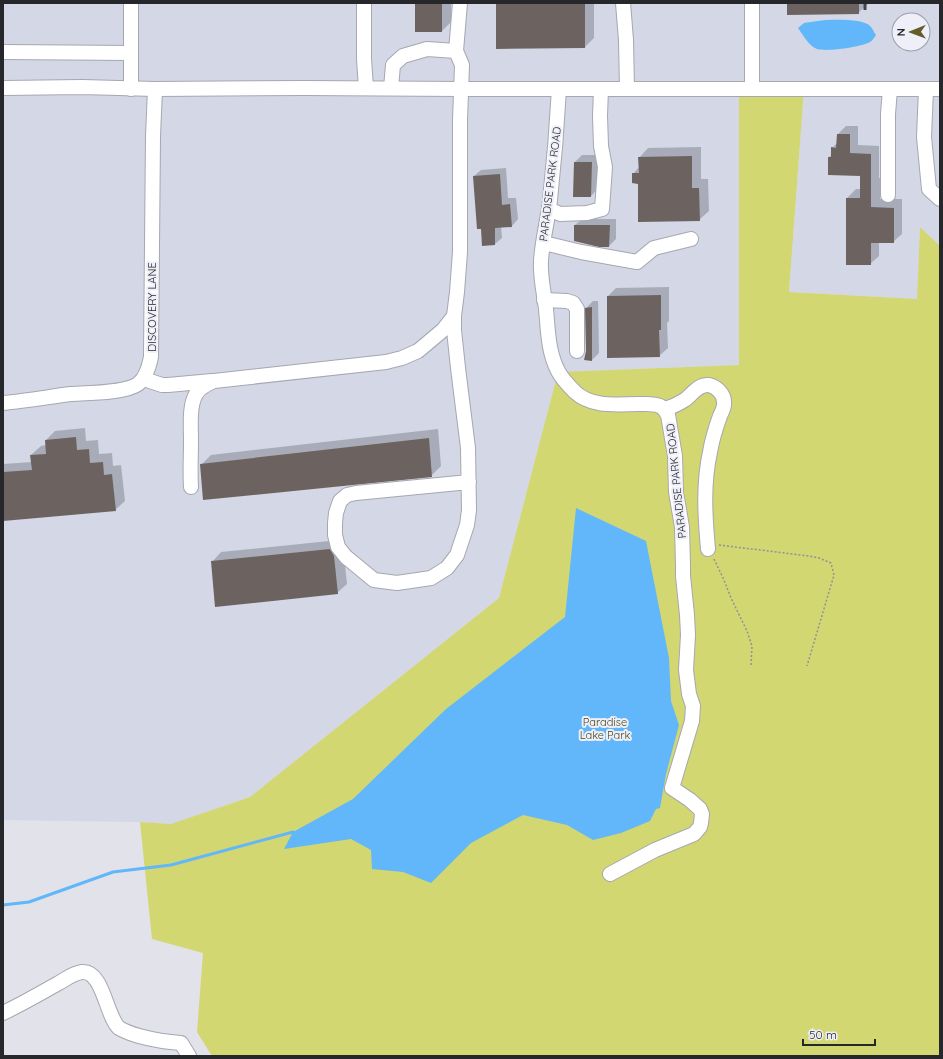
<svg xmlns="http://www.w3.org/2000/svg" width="943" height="1059" font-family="Quicksand,sans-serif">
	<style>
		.built { fill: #d3d7e6; fill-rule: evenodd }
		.green { fill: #d2d772 }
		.water { fill: #61b7f9 }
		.shadow { fill: #0003 }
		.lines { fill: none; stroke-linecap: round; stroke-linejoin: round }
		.stream { stroke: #61b7f9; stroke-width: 3 }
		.building { fill: #6c6361 }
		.minor-casing { stroke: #a6a8af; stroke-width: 16 }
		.path { stroke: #919298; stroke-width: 1.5; stroke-dasharray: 2 2; stroke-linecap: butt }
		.minor { stroke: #fff; stroke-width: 14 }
		.rail { stroke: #424347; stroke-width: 3; stroke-dasharray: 7 7; stroke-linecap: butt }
		.labels { text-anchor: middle; stroke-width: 4; stroke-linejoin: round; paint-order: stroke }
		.street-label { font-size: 11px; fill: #26272a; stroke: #eeeff8 }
		.park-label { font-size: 11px; fill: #45471c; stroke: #eeeff8 }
	</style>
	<rect width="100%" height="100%" fill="#e1e2ea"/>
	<path class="built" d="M3,3H940V246L920,227L917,299L789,292L804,89H739V365L558,372L499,598L250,797L171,824L140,822L3,820ZM899,20H923V44H899Z"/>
	<polygon class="green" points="739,89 804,89 789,292 917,299 920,227 940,246 940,1056 212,1056 197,1032 203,953 152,939 140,822 171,824 250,797 499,598 558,372 739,365"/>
	<g class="water">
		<path d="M825,20C836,20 864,18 871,27C873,29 874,33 876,35C874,38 872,41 870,42C861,47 827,52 817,49C809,46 803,35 798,28L804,23Z"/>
		<polygon points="576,508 646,541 669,658 671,701 679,725 666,774 660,808 656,809 650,821 621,833 593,840 567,825 523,815 471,843 431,883 403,872 372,869 371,850 351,839 284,849 293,832 353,799 446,709 565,617"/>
	</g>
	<g class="shadow">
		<polygon points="416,3 451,3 451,22 442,31"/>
		<polygon points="497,3 594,3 594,38 585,47"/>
		<polygon points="788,3 868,3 868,4 858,13"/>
		<polygon points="846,126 858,126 858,145 879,146 879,178 880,178 880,199 902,199 902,234 893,242 879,242 879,256 870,264 847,264 847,198 856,189 861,189 861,175 829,157 832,155 832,148 837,143 838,134"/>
		<polygon points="701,147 701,179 708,179 709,211 699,220 639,183 633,174 639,167 639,158 648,148"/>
		<polygon points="582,155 598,155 598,189 591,196 575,162"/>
		<polygon points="506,168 508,198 516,198 518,219 512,226 501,227 502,238 495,244 482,228 474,176 481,170"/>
		<polygon points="582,219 616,219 616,239 609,246 575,225"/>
		<polygon points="669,287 669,321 667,323 668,348 659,356 608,296 616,288"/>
		<polygon points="593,301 598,301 599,353 592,360 586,351 586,308"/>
		<polygon points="85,428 86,441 98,440 99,454 112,453 113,466 121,465 125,501 115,510 3,520 3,464 32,462 31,455 41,446 46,445 46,440 55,431"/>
		<polygon points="438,429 441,466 431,476 201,465 211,455"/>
		<polygon points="339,540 343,546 347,584 337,593 212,562 221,552"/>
	</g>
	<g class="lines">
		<polyline class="stream" points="3,905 29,902 113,872 171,865 293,832"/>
	</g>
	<g class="building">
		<rect x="415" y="3" width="27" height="29"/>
		<polygon points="496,3 585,3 585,48 496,49"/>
		<polygon points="787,3 859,3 859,14 787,15"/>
		<polygon points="837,134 850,134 850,153 871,154 871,187 871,186 871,207 894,208 894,243 871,243 871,265 846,265 846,198 860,198 860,176 828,175 828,157 831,157 831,147 836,148"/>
		<polygon points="692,156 692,188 699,188 700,221 638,222 638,184 632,183 632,173 639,173 638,157"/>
		<polygon points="574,162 592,162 591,197 573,197"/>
		<polygon points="500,174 502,205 510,204 512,227 495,228 495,245 482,246 481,229 477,229 473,176"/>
		<polygon points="574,225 610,225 609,247 599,247 574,241"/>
		<polygon points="661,295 661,330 659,330 660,357 607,358 607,296"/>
		<polygon points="592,307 592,361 584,360 586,351 585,308"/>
		<polygon points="76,437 77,450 89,449 90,463 103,462 104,475 112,474 116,511 3,521 3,472 32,470 30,455 46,454 45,440"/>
		<polygon points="429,438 432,477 203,500 200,464"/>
		<polygon points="330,549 334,556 338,594 215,607 211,561"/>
	</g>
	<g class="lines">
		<g class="minor-casing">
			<g id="minor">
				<polyline points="364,3 364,59 366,88"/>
				<polyline points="623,3 626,40 627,89"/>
				<polyline points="456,51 460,3"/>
				<polyline points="3,52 131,53 131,3"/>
				<polyline points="131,53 131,89"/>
				<polyline points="3,88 82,87 155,89 305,88 461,89 940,89"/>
				<path d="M559,89C557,126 554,163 550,200C548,220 542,241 541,261C540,277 544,293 546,309C548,330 548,352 558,371C561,377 570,387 575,392C592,408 618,404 639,404C646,404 653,403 660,406C664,408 666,411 668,415L675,456L676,492L682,527L683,565V576L687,615L688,635L686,670L689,694L693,706L692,721L672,788L690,800L700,809L702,814L701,823L700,827L694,834L655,850L610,874"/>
				<polyline points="752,89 752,3"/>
				<polyline points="926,89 924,137 929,189 940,199"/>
				<polyline points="888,195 888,114 890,89"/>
				<polyline points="549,209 560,214 587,213 602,209 605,167 601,146 600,116 601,89"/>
				<polyline points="544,243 581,252 637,262 654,248 691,239"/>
				<polyline points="544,300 567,301 573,303 577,309 577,351"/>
				<polyline points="454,316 454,330 458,368 468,448 469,510 467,525 457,555 447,568 431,578 397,583 374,580 346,557 338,547 335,535 335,523 336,513 340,501 347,495 356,493 469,482"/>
				<polyline points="144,379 162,385 168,385 212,381"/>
				<path d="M3,403C26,401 48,397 71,394C87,393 126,393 138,384C146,378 149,367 151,357L153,136L155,89"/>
				<path d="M664,409C672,407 680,403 686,399C693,393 699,384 709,385C717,387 724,394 724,402C725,407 722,411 720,416C716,427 712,440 710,452C703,484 705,516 708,549"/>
				<path d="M191,487C190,471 191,456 191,440C191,426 189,406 196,394C200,387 207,384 214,381L386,362L402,358L418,351L443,330L454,316L457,292L460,252V120L462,65L456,51L427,49L403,56L393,65L391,88"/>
				<path d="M3,1013C22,1004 39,994 57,984C66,979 73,973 82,972C103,970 106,1016 119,1028C126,1032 132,1034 139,1036C154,1040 165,1042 181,1043L189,1056"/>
			</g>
		</g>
		<g class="path">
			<polyline points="719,545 809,556 819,558 831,563 834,575 807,666"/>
			<polyline points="714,559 724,580 731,598 747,631 752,646 751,665"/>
		</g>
		<use href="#minor" class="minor"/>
		<polyline class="rail" points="865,3 865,11"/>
	</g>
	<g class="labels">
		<g class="street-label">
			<text transform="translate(550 184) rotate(-83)" y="4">PARADISE PARK ROAD</text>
			<text transform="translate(152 307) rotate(-90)" y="4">DISCOVERY LANE</text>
			<text transform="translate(676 481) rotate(-96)" y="4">PARADISE PARK ROAD</text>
		</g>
		<g class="park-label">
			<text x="605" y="726">Paradise<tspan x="605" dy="13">Lake Park</tspan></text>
		</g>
	</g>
	<rect width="943" height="1059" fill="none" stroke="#26272a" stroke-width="8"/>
	<g transform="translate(911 32) rotate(269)"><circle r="19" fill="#eeeff8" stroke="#9e9fa6"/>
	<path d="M0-3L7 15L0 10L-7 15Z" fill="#645c29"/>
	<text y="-6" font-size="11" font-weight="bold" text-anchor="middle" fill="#26272a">N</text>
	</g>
	<path d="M803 1039v6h72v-6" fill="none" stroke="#26272a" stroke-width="2"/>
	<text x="809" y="1039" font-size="12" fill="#26272a" stroke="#eeeff8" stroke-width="3" paint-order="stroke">50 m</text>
</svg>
